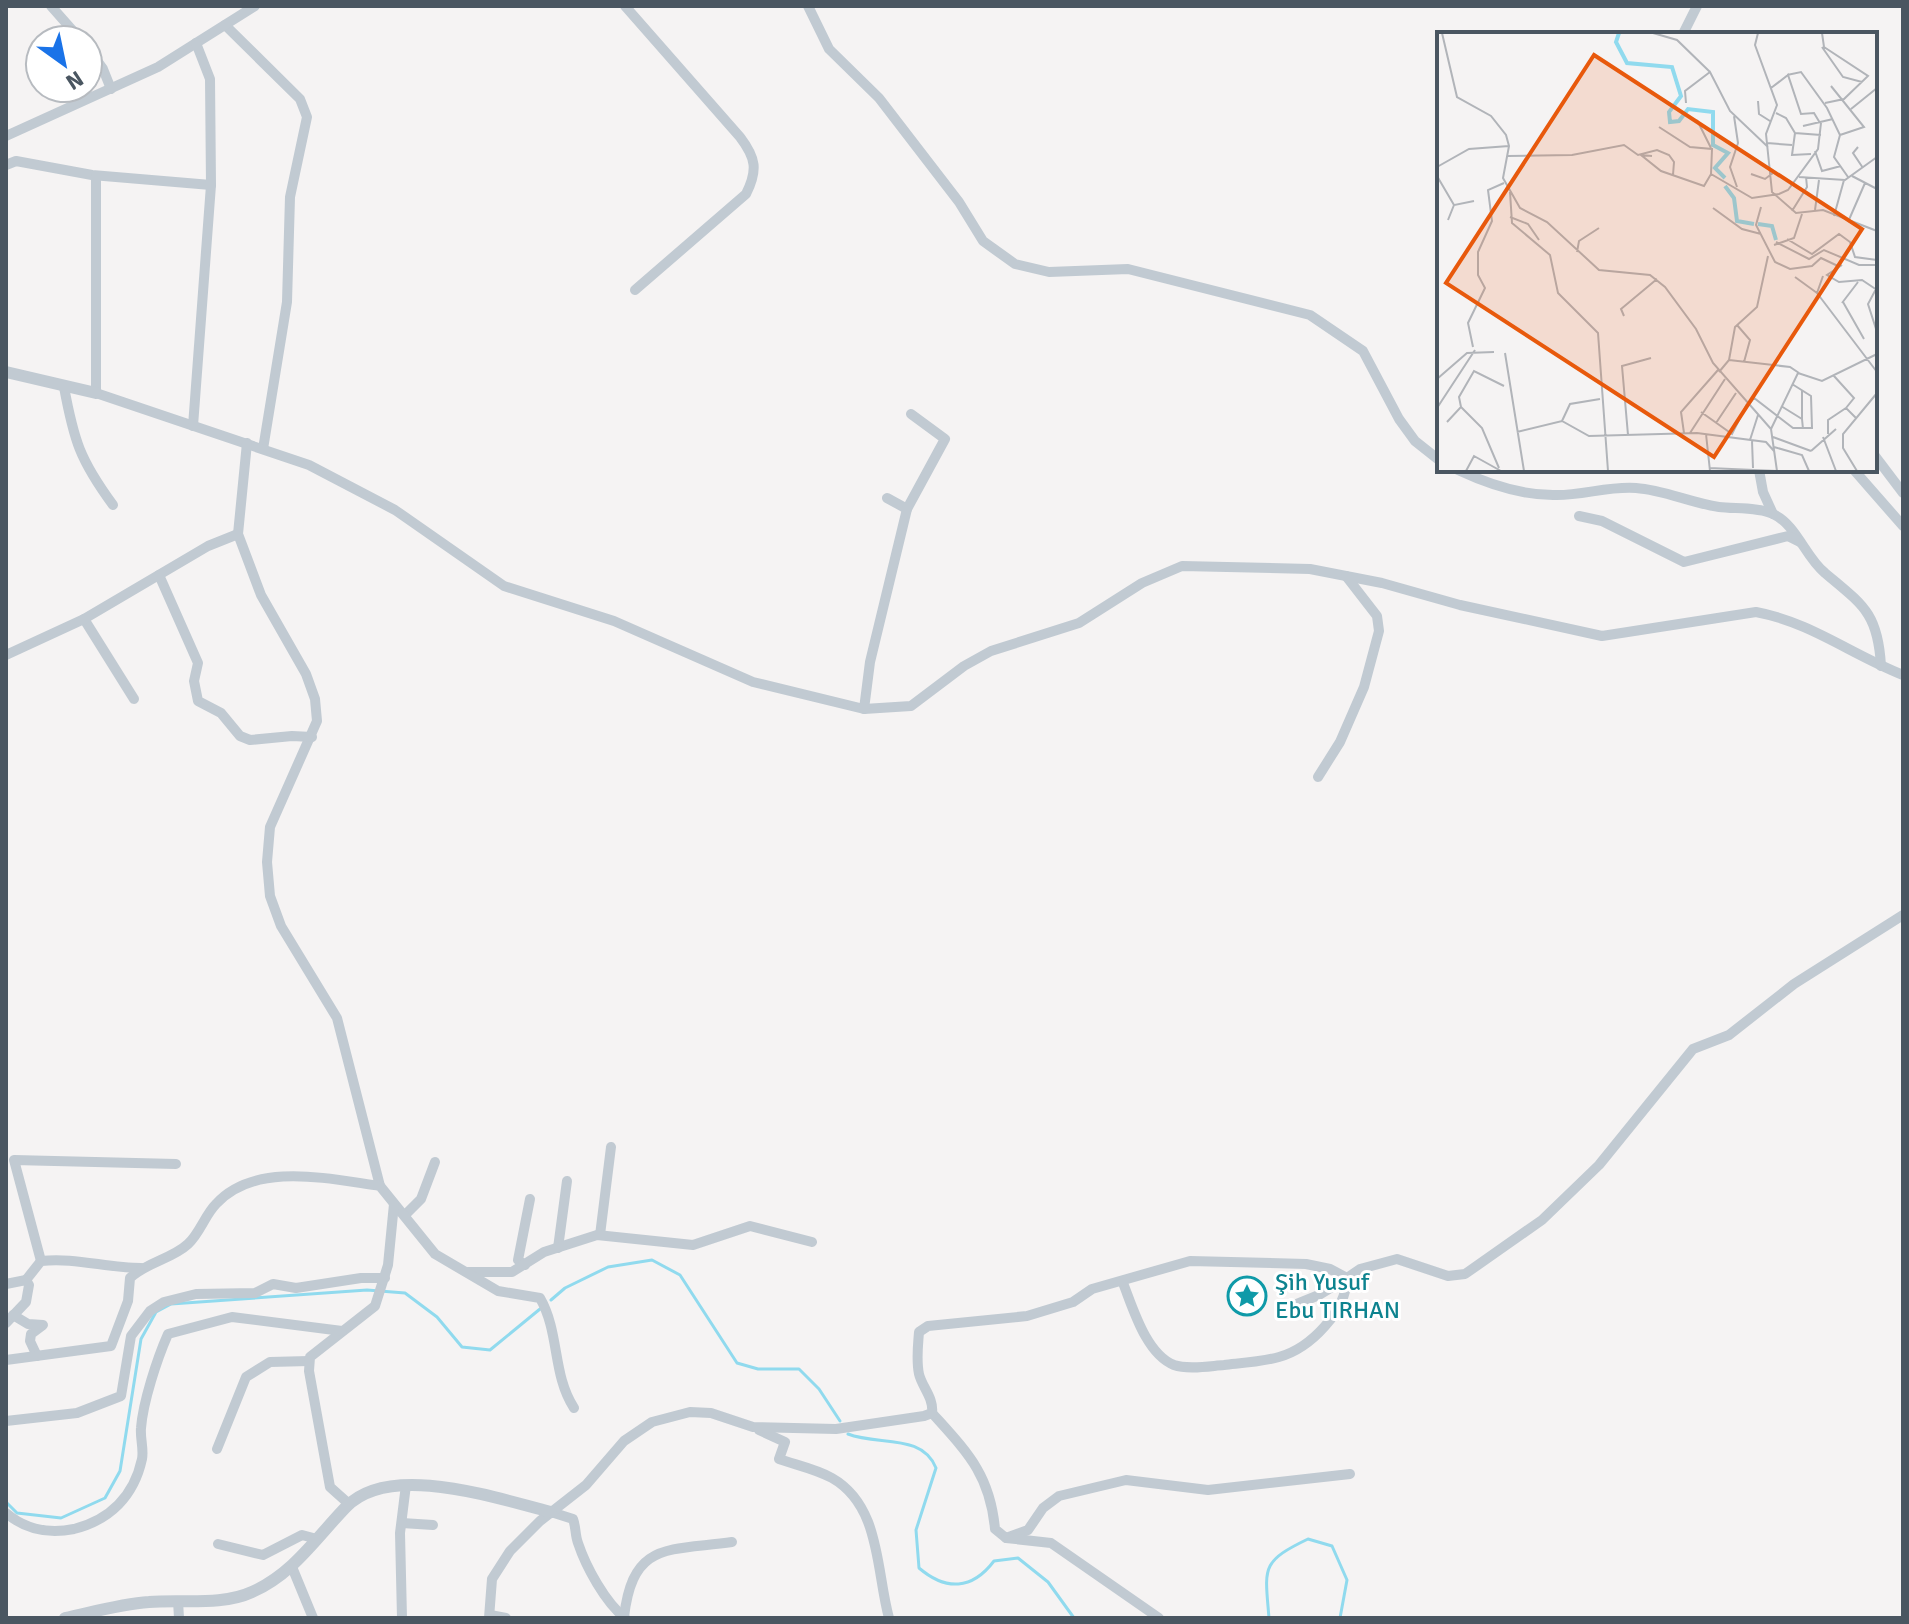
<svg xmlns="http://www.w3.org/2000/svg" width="1909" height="1624" font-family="Signika,sans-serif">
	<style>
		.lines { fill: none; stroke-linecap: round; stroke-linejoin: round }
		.stream { stroke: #90daee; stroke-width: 3 }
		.minor { stroke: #c1cad2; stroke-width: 10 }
		.tertiary { stroke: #c1cad2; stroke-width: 12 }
		.labels { text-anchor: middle; stroke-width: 6; stroke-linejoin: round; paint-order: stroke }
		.culture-label { font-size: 24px; fill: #0d838f; stroke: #fff; text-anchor: start }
		.inset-river { fill: none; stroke: #90daee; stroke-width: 4 }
		.inset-road { fill: none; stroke: #b1b4b9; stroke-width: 2 }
		.view { fill: #e8590c; fill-opacity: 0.15; stroke: #e8590c; stroke-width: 4 }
		.inset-edge { fill: none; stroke: #4a5661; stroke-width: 4 }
	</style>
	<rect width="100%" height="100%" fill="#f5f3f3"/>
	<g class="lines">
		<g class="stream">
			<polyline points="551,1300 565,1288 608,1267 652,1260 680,1275 737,1363 758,1369 799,1369 819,1389 840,1421"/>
			<path d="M848,1434C878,1446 922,1433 936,1468L916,1530L919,1568C946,1591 972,1590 994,1561L1018,1558L1048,1582L1074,1618"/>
			<polyline points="6,1502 17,1513 61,1518 105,1498 120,1471 141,1339 156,1312 171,1304 367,1290 405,1293 437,1317 462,1347 490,1350 540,1309"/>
			<path d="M1269,1618C1265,1568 1260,1562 1308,1539L1332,1546L1347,1580L1340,1618"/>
		</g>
		<g class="minor">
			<polyline points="51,6 81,40"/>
			<path d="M625,6L740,137C756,158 758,170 746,194L635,290"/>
			<polyline points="808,6 829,49 879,98 959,202 983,241 1015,264 1049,272 1128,269 1310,315 1363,351 1399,419 1415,441 1439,460"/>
			<polyline points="225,25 300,99 307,117 290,197 287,302 263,449"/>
			<polyline points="1683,34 1697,6"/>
			<polyline points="88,48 103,69 111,89"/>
			<polyline points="6,136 158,67 255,6"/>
			<polyline points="6,165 16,161 92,175 211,185"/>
			<path d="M96,176V393L309,465L395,510L504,586L614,621L753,682L864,709L911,706L964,666L991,651L1079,623L1142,583L1182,566L1310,569L1382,583L1460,605L1602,636L1756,612C1810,622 1852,655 1903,675"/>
			<path d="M64,387C74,441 80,460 113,505"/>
			<polyline points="193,426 211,185 210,79 196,43"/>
			<polyline points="247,443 238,534 261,595 306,674 315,699 317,721 270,827 267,862 270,896 281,926 337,1018 380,1186"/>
			<polyline points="1875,456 1903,493"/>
			<path d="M1458,470C1488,484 1524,496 1557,495C1584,495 1609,486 1636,488C1664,490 1691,503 1719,507C1735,509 1758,507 1773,514C1797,525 1805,557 1825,573C1863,605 1878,613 1881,666"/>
			<polyline points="1759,470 1763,492 1773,514"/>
			<polyline points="1854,470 1903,526"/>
			<polyline points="887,498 907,509"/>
			<polyline points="1579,516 1602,521 1684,562 1788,536 1800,542"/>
			<polyline points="159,575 198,663 194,681 198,701 221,713 240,736 250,740 292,736 312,737"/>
			<polyline points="84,619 134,699"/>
			<polyline points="6,655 84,619 208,546 238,534"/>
			<polyline points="864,709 870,662 907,509 945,439 911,414"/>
			<polyline points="1318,777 1340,742 1364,687 1379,631 1377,616 1346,576"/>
			<polyline points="405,1215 421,1199 435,1162"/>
			<polyline points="600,1235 611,1147"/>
			<polyline points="558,1248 567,1181"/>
			<polyline points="41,1261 14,1160 176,1164"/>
			<polyline points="525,1265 518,1260 530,1199"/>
			<polyline points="468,1272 512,1272 544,1252 597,1235 693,1245 750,1226 812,1242"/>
			<path d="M26,1280L41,1261C74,1257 107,1268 141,1268"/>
			<path d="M1123,1283C1133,1308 1146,1354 1174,1365C1188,1370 1210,1366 1224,1365C1242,1363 1261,1362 1279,1357C1311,1348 1346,1311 1347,1278L1360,1269L1397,1259L1448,1276L1465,1274L1542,1220L1599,1165L1693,1049L1729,1035L1794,984L1903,915"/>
			<polyline points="6,1284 26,1280 29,1285 26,1302 6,1323"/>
			<polyline points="13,1315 28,1324 43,1325 31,1334 30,1341 37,1356"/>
			<path d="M6,1360L111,1346L128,1301L130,1278C147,1262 172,1259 188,1244C200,1233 205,1215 216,1204C255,1161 329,1179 380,1186L435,1254L498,1291L540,1298C560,1333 552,1374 574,1408"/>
			<path d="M932,1413C967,1452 990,1474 995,1529L1006,1538L1028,1530L1043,1508L1059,1496L1126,1480L1208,1490L1350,1474"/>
			<polyline points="6,1421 77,1413 121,1396 131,1336 150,1311 164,1302 196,1294 255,1293 273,1284 296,1288 361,1278 385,1278"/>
			<path d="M759,1430L785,1442L779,1459C796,1465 816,1469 832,1478C881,1506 876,1571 889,1618"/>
			<polyline points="217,1449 246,1377 270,1362 309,1361"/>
			<polyline points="349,1504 330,1487 309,1371 310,1357 375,1306 388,1265 394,1204"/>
			<path d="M551,1512L573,1519C576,1527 575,1535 578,1543C586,1567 605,1602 625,1618"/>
			<path d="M6,1513C26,1530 49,1534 74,1529C110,1520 134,1496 142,1459C144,1449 140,1438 141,1428C143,1402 157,1359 168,1334L232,1317L342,1331"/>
			<polyline points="402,1523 433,1525"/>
			<polyline points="1006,1538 1051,1543 1159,1618"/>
			<polyline points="218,1544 263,1555 302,1535 317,1539"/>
			<polyline points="292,1567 313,1618"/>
			<polyline points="178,1601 179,1618"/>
			<polyline points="490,1615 506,1618"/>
			<path d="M624,1617C633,1541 668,1551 732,1542"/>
			<polyline points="402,1618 400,1533 406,1485"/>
			<path d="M489,1618L492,1579L510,1551L540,1521L586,1485L624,1441L652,1422L690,1412L711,1413L753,1427L836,1429L924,1416L932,1413C934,1398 922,1387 919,1374C916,1360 918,1346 919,1332L928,1326L1027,1316L1073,1302L1092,1289L1190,1261L1306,1264L1330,1269L1347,1278L1319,1295L1287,1308"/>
		</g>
		<g class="tertiary">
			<polyline points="6,372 96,393"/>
			<path d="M65,1618C93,1612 121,1604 149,1602C181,1599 222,1606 252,1592C293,1574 316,1538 346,1507C390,1461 498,1499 551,1512"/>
		</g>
	</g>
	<defs>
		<g id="sight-ring" transform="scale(2)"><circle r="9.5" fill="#fff" stroke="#0f9aa8" stroke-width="1.5"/><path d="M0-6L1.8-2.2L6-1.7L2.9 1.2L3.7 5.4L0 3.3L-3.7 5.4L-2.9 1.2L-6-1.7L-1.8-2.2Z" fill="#0f9aa8"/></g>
	</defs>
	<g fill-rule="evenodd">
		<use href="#sight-ring" x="1247" y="1296"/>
	</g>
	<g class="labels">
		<g class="culture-label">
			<text x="1275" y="1290">Şih Yusuf<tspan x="1275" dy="28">Ebu TIRHAN</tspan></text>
		</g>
	</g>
	<g transform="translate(1437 32)">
		<rect width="440" height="440" fill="#f5f3f3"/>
		<path class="inset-river" d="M182,1L179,10L190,31L235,35L244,64L232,80L233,90L242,89L251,77L276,80V113L291,121L278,136L288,146M288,154L297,166L300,189L317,192M321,192L335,194L339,208"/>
		<path class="inset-road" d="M5,1L20,65L54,84L69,103L72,114L66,146L83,176L110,190L162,238L213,243L228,255L259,297L276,331L334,397L340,439M216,1L240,8L273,40M321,1L318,13L340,73L329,102L335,160L359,181L386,178L440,199M385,1L387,15L431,44L407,67L388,71M385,15L406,45L425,50M350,43L364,40L390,76L403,103L397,125L411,145M394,54L427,95L403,103M334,56L351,43L364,82L377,81L383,91M321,69L322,82L333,89M249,71L248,59L273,40L293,79L331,115M414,77L440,56M339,81L349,86L358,101L384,103M297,84L301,111L293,135L300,155M260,88L274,116M366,94L396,87M222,95L253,115L275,117L274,142M358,101L355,123L374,122M330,111L355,113M421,115L416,121L426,136M378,119L385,139L404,134M71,124L135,123L187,113L201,123L220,118L232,123L237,130L236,143M215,124L204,123L224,139L267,154L274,142L315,166L342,162L351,158L381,117L384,91M0,135L32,117L72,114M314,142L328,147L336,141M0,144L17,173M415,144L440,157M362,145L408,148L440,125M73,160L75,191L113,223L121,261L161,301L171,439M324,175L319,193L338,230L353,237L375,234L384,226L403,235M276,176L305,197L324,202M378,178L382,148M355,179L370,155L369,145M397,184L407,148M73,185L91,192L102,208M11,188L17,173L37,169M411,190L428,151M350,207L375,222L402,202L413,210L418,225L440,228M339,210L372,227L387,218L422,233H440M337,213L357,206L365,182M140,220L142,209L162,196M405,233L390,243L402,250L425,248L440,258M358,245L380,261L386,244M439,257L431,272L440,300M380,261L440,340M406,270L427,307M405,271L421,250M187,284L184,277L220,247M300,293L313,308L307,330M36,315L31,291L48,256L41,243V220L55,189L51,158L67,151M68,321L87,439M292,328L353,335L362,341M282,340L292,328L298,295L320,275L331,224M397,344L417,366L409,376M0,347L30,321L57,320M311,374L317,366L356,396H375L374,364L355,352M344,374L365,387L366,397M24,375L45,396L62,436M0,376L38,318M264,380L295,402L310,372M365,387V358M125,389L133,372L163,367M10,390L24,375L22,365L37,339L67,354M279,391L299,361M334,397L361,341L385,349L440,322M80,400L125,389L152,404L260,401L329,410L337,419M247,401L244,380L281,338M253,401L288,347M269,402L273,439M391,402V388L409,376L419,386M191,403L185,334L214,326M336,405L374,419M386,405L399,439M313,408L321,383M315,409L316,436M337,415L365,423L372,439M374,419L399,397M272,436L340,439M29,439L37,424L64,439M420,439L406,416V402L440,361"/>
		<path class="view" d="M157,23L425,197L277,425L9,251Z"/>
		<rect width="440" height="440" class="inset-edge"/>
	</g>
	<rect width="1909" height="1624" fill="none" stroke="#4a5661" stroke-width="16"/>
	<g transform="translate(64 64) rotate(147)"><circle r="38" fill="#ffffff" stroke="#b7bbc0" stroke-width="2"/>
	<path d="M0-6L14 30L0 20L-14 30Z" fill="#1a73e8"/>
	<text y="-12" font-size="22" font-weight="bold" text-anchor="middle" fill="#4a5661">N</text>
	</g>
</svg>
